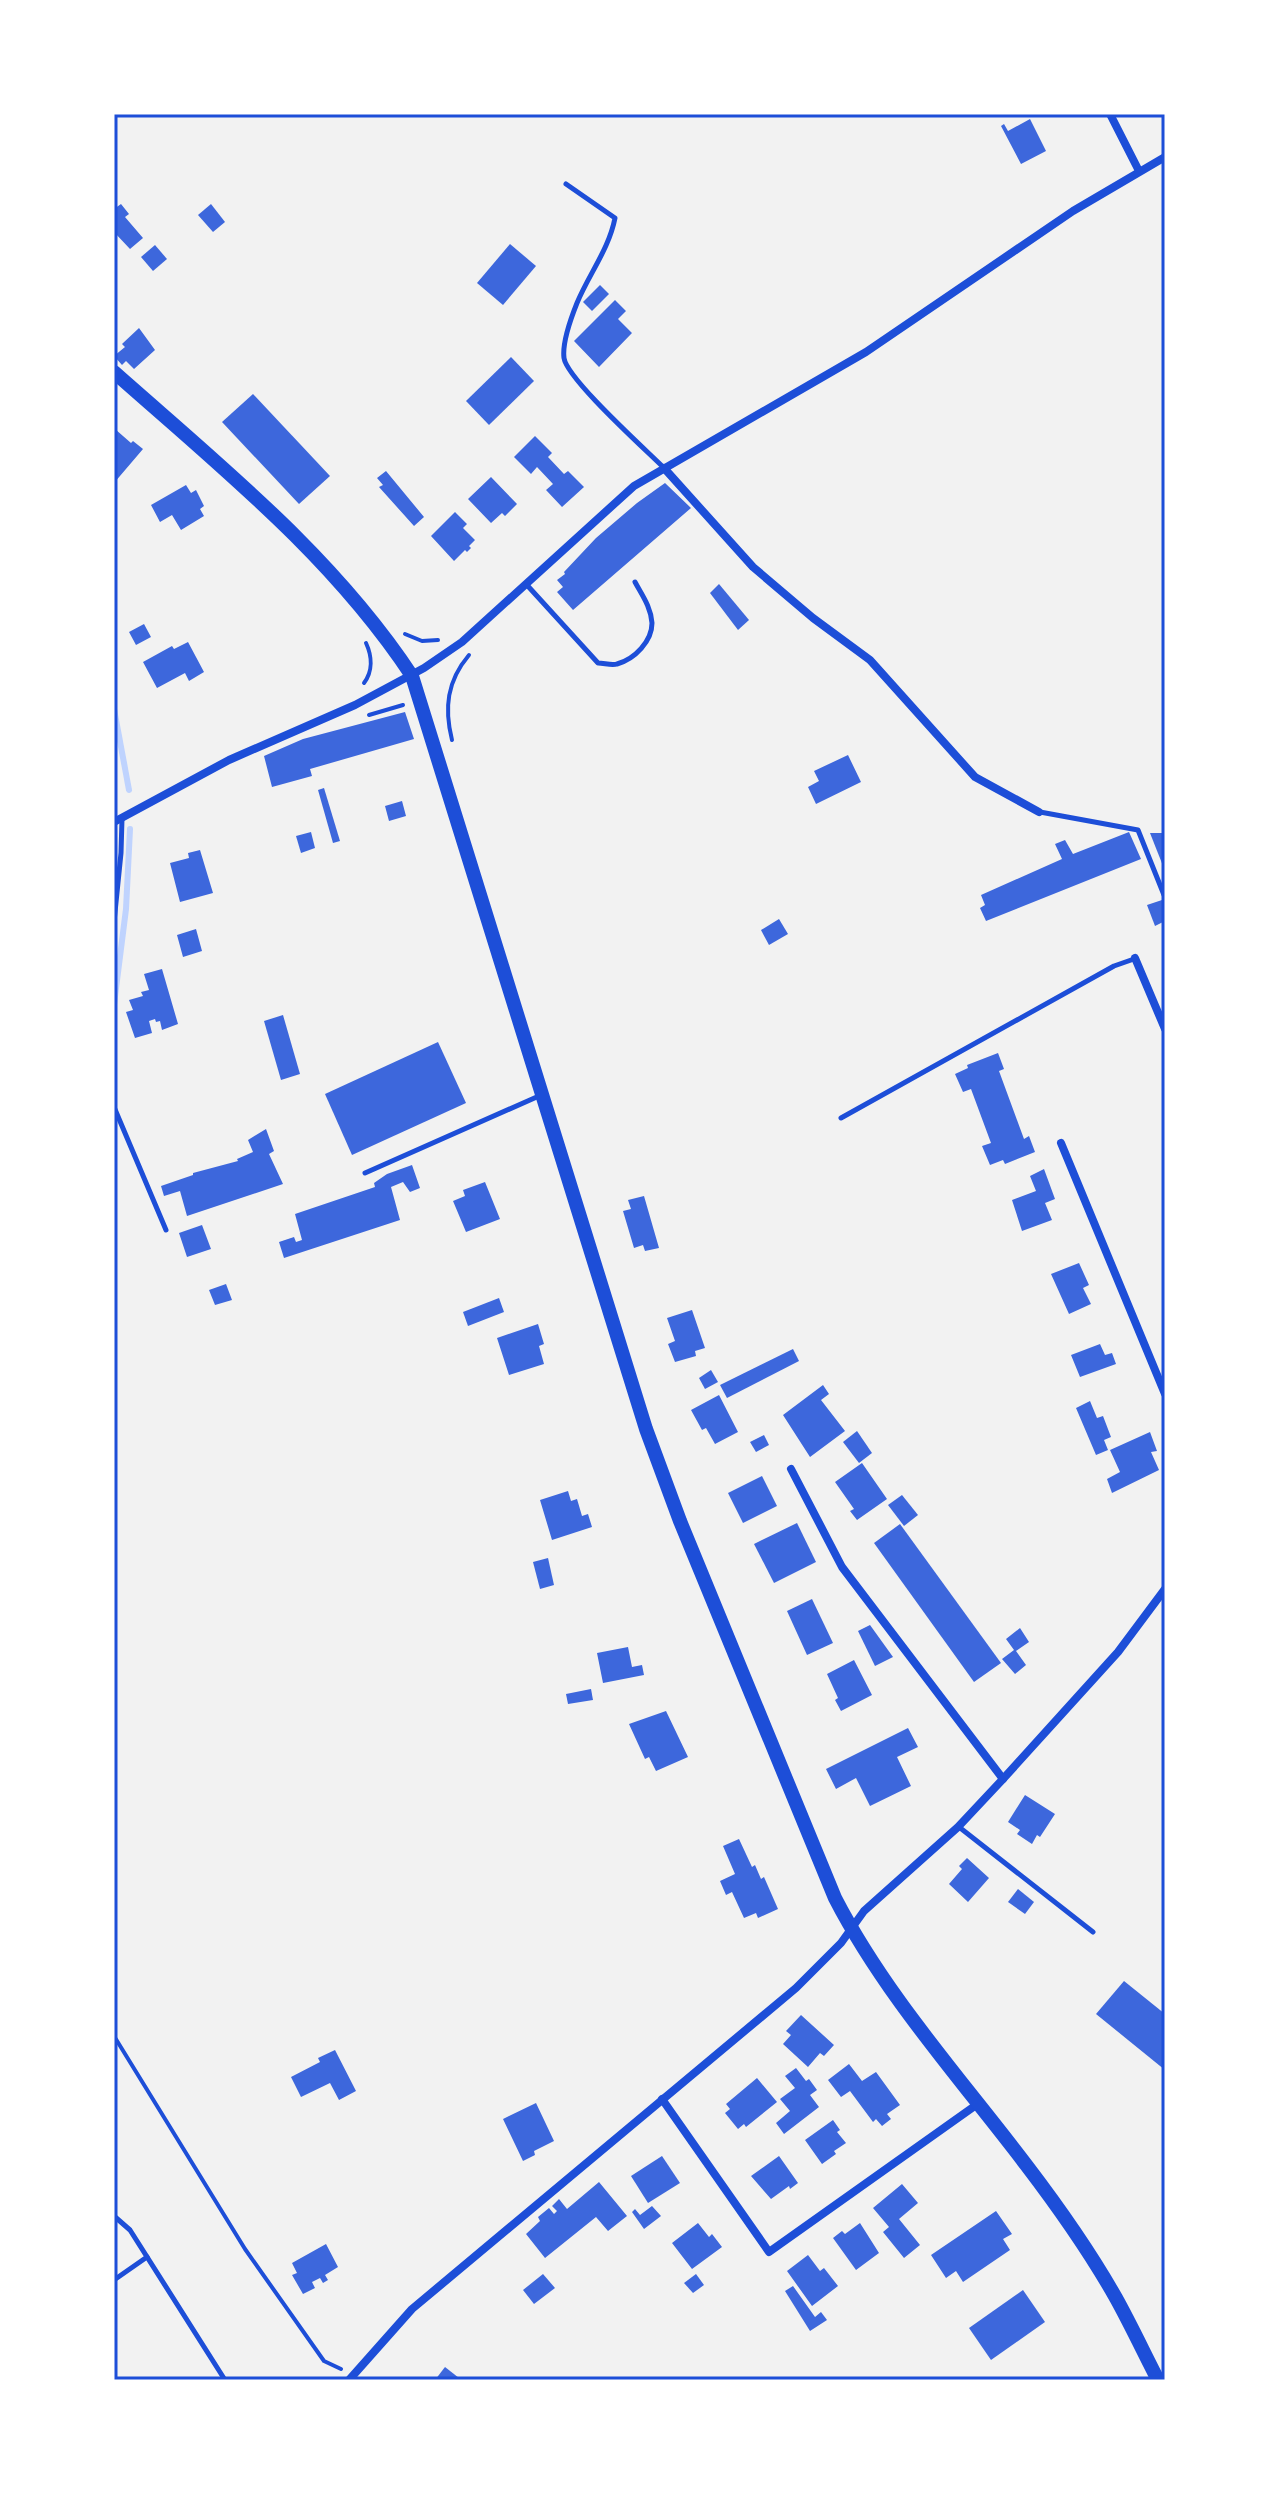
<svg xmlns="http://www.w3.org/2000/svg" width="1279" height="2494" font-family="'Space Grotesk',sans-serif">
	<style>
		.lines { fill: none; stroke-linecap: round; stroke-linejoin: round }
		.stream { stroke: #bfd3fe; stroke-width: 6 }
		.building { fill: #3d67dc }
		.path { stroke: #1d4ed8; stroke-width: 4 }
		.service { stroke: #1d4ed8; stroke-width: 5 }
		.minor { stroke: #1d4ed8; stroke-width: 8 }
		.tertiary { stroke: #1d4ed8; stroke-width: 14 }
		.neatline { fill: none; stroke: #1d4ed8; stroke-width: 3 }
	</style>
	<rect width="100%" height="100%" fill="#f2f2f2"/>
	<g class="lines">
		<g class="stream">
			<polyline points="114,709 129,790"/>
			<polyline points="114,1004 126,909 130,829"/>
		</g>
	</g>
	<g class="building">
		<polygon points="1030,119 1046,151 1021,164 1001,126 1004,124 1008,131"/>
		<polygon points="121,204 129,214 125,217 143,238 130,249 114,232 114,209"/>
		<polygon points="211,204 225,222 213,232 198,215"/>
		<polygon points="510,244 536,266 503,305 477,283"/>
		<polygon points="155,245 167,259 153,271 141,257"/>
		<polygon points="600,285 609,294 592,311 583,302"/>
		<polygon points="615,300 626,311 618,319 632,333 599,367 574,341"/>
		<polygon points="139,328 155,350 134,369 126,361 122,365 114,356 125,347 122,344"/>
		<polygon points="511,357 534,381 489,425 466,401"/>
		<polygon points="253,394 330,476 299,504 222,422"/>
		<polygon points="115,429 131,443 133,441 143,449 114,483"/>
		<polygon points="535,436 552,453 548,457 564,474 568,471 584,487 562,507 546,490 553,484 537,467 531,474 514,457"/>
		<polygon points="386,471 424,517 414,526 379,487 383,485 377,478"/>
		<polygon points="491,477 517,504 505,516 502,513 491,523 468,499"/>
		<polygon points="665,483 691,508 573,610 557,592 563,587 557,580 565,574 564,572 596,538 637,503"/>
		<polygon points="186,485 191,493 196,490 204,506 200,509 204,516 181,530 172,515 160,522 151,505"/>
		<polygon points="455,512 467,524 463,528 475,540 469,546 471,548 467,552 465,550 454,561 431,536"/>
		<polygon points="719,584 749,620 738,630 710,593"/>
		<polygon points="144,624 151,637 136,645 129,632"/>
		<polygon points="188,642 204,672 189,681 185,673 157,688 143,662 172,646 174,649"/>
		<polygon points="405,712 414,739 310,769 312,776 272,787 264,756 303,739"/>
		<polygon points="848,755 861,782 816,804 808,787 819,781 814,771"/>
		<polygon points="324,788 340,841 333,843 318,790"/>
		<polygon points="402,801 406,816 389,821 385,806"/>
		<polygon points="311,832 315,848 301,853 296,836"/>
		<polygon points="1129,832 1141,859 986,921 980,908 985,905 981,895 1062,859 1055,844 1065,840 1073,854"/>
		<polygon points="1150,833 1165,833 1165,871"/>
		<polygon points="200,850 213,893 180,902 170,863 189,858 188,853"/>
		<polygon points="1165,899 1165,921 1155,926 1147,905"/>
		<polygon points="779,919 788,934 769,945 761,930"/>
		<polygon points="196,929 202,951 183,957 177,935"/>
		<polygon points="162,969 178,1024 162,1030 160,1021 156,1022 155,1019 149,1021 152,1033 135,1038 126,1012 133,1010 129,1000 143,996 141,992 149,990 144,974"/>
		<polygon points="283,1015 300,1074 281,1080 264,1021"/>
		<polygon points="438,1042 466,1103 352,1155 325,1094"/>
		<polygon points="998,1053 1004,1069 999,1071 1024,1139 1029,1136 1035,1152 1005,1164 1003,1160 990,1165 982,1146 991,1143 971,1089 963,1092 955,1074 968,1068 967,1065"/>
		<polygon points="266,1129 274,1151 269,1154 283,1184 187,1216 180,1191 164,1196 161,1186 193,1175 193,1173 238,1161 237,1159 253,1152 248,1140"/>
		<polygon points="412,1165 420,1188 410,1192 403,1182 391,1187 400,1220 284,1258 279,1242 294,1237 296,1242 302,1240 295,1214 375,1187 374,1183 387,1174"/>
		<polygon points="1044,1169 1055,1199 1045,1203 1052,1220 1022,1231 1012,1200 1036,1191 1030,1176"/>
		<polygon points="485,1182 500,1219 466,1232 453,1201 465,1196 463,1190"/>
		<polygon points="644,1196 659,1248 645,1251 643,1245 634,1248 623,1211 631,1209 628,1200"/>
		<polygon points="202,1225 211,1249 187,1257 179,1233"/>
		<polygon points="1079,1263 1089,1285 1083,1288 1091,1304 1069,1314 1051,1274"/>
		<polygon points="226,1284 232,1300 215,1305 209,1290"/>
		<polygon points="499,1298 504,1312 468,1326 463,1312"/>
		<polygon points="692,1310 705,1348 695,1351 696,1356 675,1362 668,1344 675,1341 667,1318"/>
		<polygon points="538,1324 544,1344 539,1346 544,1364 509,1375 497,1338"/>
		<polygon points="1100,1344 1105,1355 1112,1353 1116,1364 1080,1377 1071,1355"/>
		<polygon points="793,1349 799,1361 727,1398 720,1385"/>
		<polygon points="711,1370 718,1382 705,1389 699,1378"/>
		<polygon points="823,1385 829,1394 821,1400 845,1431 810,1457 783,1415"/>
		<polygon points="719,1395 738,1432 715,1444 706,1428 702,1430 691,1410"/>
		<polygon points="1090,1401 1097,1418 1103,1416 1111,1437 1104,1440 1108,1450 1096,1455 1076,1408"/>
		<polygon points="857,1431 872,1453 859,1463 843,1442"/>
		<polygon points="1150,1432 1157,1451 1151,1452 1159,1470 1112,1493 1107,1479 1120,1472 1110,1450"/>
		<polygon points="764,1435 769,1445 756,1452 750,1442"/>
		<polygon points="862,1463 887,1499 857,1520 850,1511 854,1509 835,1482"/>
		<polygon points="762,1476 777,1506 743,1523 728,1493"/>
		<polygon points="568,1491 571,1501 577,1499 582,1516 588,1514 592,1527 552,1540 540,1500"/>
		<polygon points="902,1495 918,1515 904,1526 888,1505"/>
		<polygon points="797,1523 816,1562 774,1583 754,1544"/>
		<polygon points="900,1524 1001,1663 974,1682 874,1543"/>
		<polygon points="548,1558 554,1585 540,1589 533,1562"/>
		<polygon points="812,1599 833,1643 807,1655 787,1611"/>
		<polygon points="870,1625 893,1657 875,1666 858,1631"/>
		<polygon points="1020,1628 1029,1642 1016,1651 1026,1665 1015,1674 1002,1659 1014,1650 1006,1639"/>
		<polygon points="628,1647 632,1667 642,1665 644,1675 603,1683 597,1653"/>
		<polygon points="854,1660 872,1695 841,1711 835,1700 838,1698 827,1674"/>
		<polygon points="591,1689 593,1700 568,1704 566,1694"/>
		<polygon points="666,1711 688,1757 656,1771 649,1757 645,1759 629,1724"/>
		<polygon points="908,1728 918,1747 897,1757 911,1786 870,1806 856,1778 836,1789 826,1769"/>
		<polygon points="1025,1795 1055,1814 1040,1837 1037,1835 1032,1844 1017,1834 1020,1830 1008,1822"/>
		<polygon points="739,1839 752,1867 755,1865 761,1879 764,1877 778,1909 758,1918 756,1913 744,1918 732,1892 726,1895 720,1881 735,1874 723,1846"/>
		<polygon points="967,1858 989,1878 968,1902 949,1884 962,1869 959,1866"/>
		<polygon points="1018,1889 1034,1902 1025,1914 1008,1902"/>
		<polygon points="1124,1981 1165,2014 1165,2070 1096,2014"/>
		<polygon points="801,2015 834,2045 824,2056 820,2053 808,2067 783,2044 791,2035 786,2031"/>
		<polygon points="335,2050 356,2091 339,2100 330,2083 301,2097 291,2077 320,2062 318,2058"/>
		<polygon points="849,2064 862,2081 876,2072 900,2105 887,2114 891,2119 882,2126 876,2119 873,2122 850,2091 841,2097 828,2080"/>
		<polygon points="796,2068 806,2081 809,2079 817,2090 810,2095 819,2107 784,2134 776,2123 790,2111 780,2099 795,2088 785,2076"/>
		<polygon points="757,2078 777,2102 746,2127 744,2124 738,2129 725,2113 730,2109 726,2104"/>
		<polygon points="536,2103 554,2141 534,2151 535,2155 523,2161 503,2119"/>
		<polygon points="833,2120 840,2130 837,2132 846,2143 834,2151 836,2154 822,2164 805,2140"/>
		<polygon points="662,2156 680,2183 648,2203 631,2176"/>
		<polygon points="779,2156 798,2183 790,2189 789,2186 771,2199 751,2176"/>
		<polygon points="599,2182 627,2216 608,2231 596,2217 545,2258 526,2234 540,2221 538,2217 549,2208 554,2214 557,2211 552,2206 559,2199 567,2209"/>
		<polygon points="902,2184 918,2203 899,2219 920,2245 904,2258 883,2232 889,2227 873,2208"/>
		<polygon points="652,2206 661,2216 644,2229 632,2212 635,2209 640,2215"/>
		<polygon points="996,2211 1012,2234 1003,2239 1010,2250 963,2282 956,2271 946,2278 931,2255"/>
		<polygon points="698,2223 709,2237 712,2234 722,2247 692,2269 672,2243"/>
		<polygon points="860,2223 879,2253 856,2270 833,2238 842,2231 845,2234"/>
		<polygon points="326,2244 338,2267 325,2275 328,2280 323,2283 320,2278 312,2282 315,2288 303,2294 292,2275 297,2273 292,2263"/>
		<polygon points="808,2255 820,2271 824,2268 838,2286 812,2306 787,2271"/>
		<polygon points="543,2274 555,2288 534,2304 523,2290"/>
		<polygon points="696,2274 704,2285 693,2293 684,2283"/>
		<polygon points="793,2286 815,2317 821,2312 827,2320 810,2331 785,2291"/>
		<polygon points="1023,2290 1045,2322 991,2360 969,2328"/>
		<polygon points="445,2367 459,2378 457,2380 435,2380"/>
	</g>
	<g class="lines">
		<g class="path">
			<polyline points="405,634 422,641 438,640"/>
			<path d="M364,683C373,671 372,656 366,643"/>
			<polyline points="369,715 403,705"/>
			<path d="M452,740C444,708 447,681 469,655"/>
			<polyline points="114,2036 245,2249 324,2361 341,2369"/>
		</g>
		<g class="service">
			<path d="M566,184L615,218C609,249 589,274 577,303C571,318 562,342 564,358C567,379 645,449 664,468"/>
			<path d="M526,584L598,663C604,663 612,666 617,664C635,659 652,641 652,623C651,607 642,595 635,582"/>
			<polyline points="1040,812 1138,830 1164,895"/>
			<polyline points="114,922 121,853 122,819"/>
			<polyline points="114,1107 166,1230"/>
			<polyline points="841,1118 1114,966 1134,959"/>
			<polyline points="365,1173 539,1096"/>
			<polyline points="959,1827 1093,1932"/>
			<polyline points="114,2216 130,2230 225,2380"/>
			<polyline points="114,2280 147,2257"/>
		</g>
		<g class="minor">
			<polyline points="1110,114 1139,171"/>
			<polyline points="664,468 753,567 813,618 870,660 975,777 1039,812"/>
			<polyline points="114,822 229,760 355,705 424,668 462,642 634,486 866,352 1073,211 1165,157"/>
			<polyline points="1135,958 1165,1029"/>
			<polyline points="1061,1143 1165,1394"/>
			<polyline points="791,1469 842,1567 1003,1779"/>
			<polyline points="662,2099 769,2252 979,2103"/>
			<polyline points="349,2380 412,2309 796,1988 841,1943 864,1911 958,1827 1003,1779 1118,1652 1165,1589"/>
		</g>
		<path class="tertiary" d="M114,372C220,466 333,556 412,676L646,1429L680,1521L835,1898C885,1995 961,2079 1027,2166C1059,2208 1090,2252 1116,2298C1131,2325 1144,2353 1158,2380"/>
	</g>
	<rect width="1279" height="2494" fill="none" stroke="#ffffff" stroke-width="232"/>
	<rect x="116" y="116" width="1047" height="2262" class="neatline"/>
</svg>
